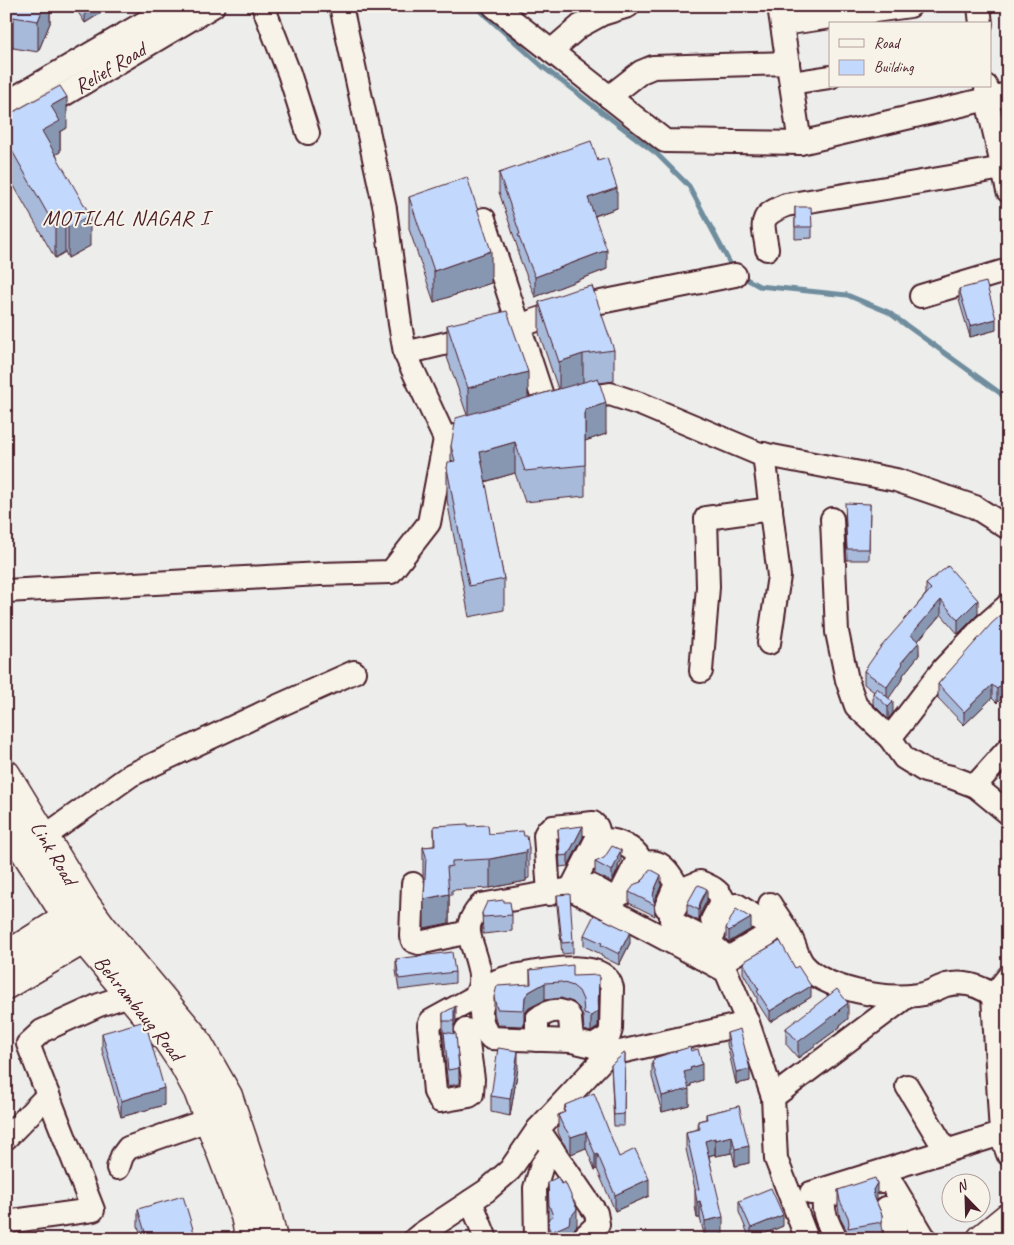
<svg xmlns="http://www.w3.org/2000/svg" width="1014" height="1245" font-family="Caveat,sans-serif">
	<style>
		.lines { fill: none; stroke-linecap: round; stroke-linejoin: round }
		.stream { stroke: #708d9e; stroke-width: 5 }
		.minor-casing { stroke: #4a1f2b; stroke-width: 26 }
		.major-casing { stroke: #4a1f2b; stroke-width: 31 }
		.minor { stroke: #f7f3e8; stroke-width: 22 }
		.major { stroke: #f7f3e8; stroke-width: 28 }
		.wall { fill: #a8bada; stroke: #4a1f2b }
		.shaded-wall { fill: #8897b1; stroke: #4a1f2b }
		.building { fill: #c3d8fd; stroke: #4a1f2b }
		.labels { text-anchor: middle; stroke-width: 4; stroke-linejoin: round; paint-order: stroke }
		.street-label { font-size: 21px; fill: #4a1f2b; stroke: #f7f3e8 }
		.neighbourhood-label { font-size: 22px; letter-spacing: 1px; fill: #4a1f2b; stroke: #f7f3e8 }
	</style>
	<rect width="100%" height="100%" fill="#edeeec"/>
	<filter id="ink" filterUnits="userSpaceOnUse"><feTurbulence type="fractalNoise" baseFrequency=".02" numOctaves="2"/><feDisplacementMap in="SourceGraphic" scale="10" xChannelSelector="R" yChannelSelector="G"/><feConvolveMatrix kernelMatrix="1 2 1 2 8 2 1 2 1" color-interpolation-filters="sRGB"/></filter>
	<g filter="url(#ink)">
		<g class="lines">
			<g class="stream">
				<polyline points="475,6 543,67 657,154 689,186 733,269"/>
				<polyline points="741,276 759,286 847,295 888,312 1000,393 1008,403"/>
			</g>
			<g class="minor-casing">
				<g id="minor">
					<polyline points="263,6 289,73 308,133"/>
					<polyline points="341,6 385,209 400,324 405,353 445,439 483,428"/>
					<polyline points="494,6 665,141 800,143 1008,94"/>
					<polyline points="779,6 800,143"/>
					<polyline points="979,6 981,24"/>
					<polyline points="782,24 910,6"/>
					<polyline points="551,51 580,26 602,14 628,6"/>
					<polyline points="791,83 830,77"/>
					<polyline points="986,86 987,100 1008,191"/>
					<polyline points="609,97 641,72 653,67 788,63"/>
					<polyline points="6,103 173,6"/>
					<polyline points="6,129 213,6"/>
					<polyline points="484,219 547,411 535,414"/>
					<path d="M767,249C763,222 757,217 786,205L1003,168"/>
					<polyline points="921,296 1008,270"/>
					<polyline points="405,353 519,326 571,308 735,275"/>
					<polyline points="574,402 585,398 610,394 643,405 757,453 896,480 975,507 1008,528"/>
					<polyline points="764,454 779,576 769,643"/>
					<polyline points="832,519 837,632 847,680 856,706 890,738 904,758 925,771 951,777 975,786 1008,813"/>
					<polyline points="6,591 320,574 391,572 429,523 445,439"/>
					<polyline points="701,671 708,587 706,518 771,509"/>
					<polyline points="890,738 944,668 983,627 1008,605"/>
					<polyline points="975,786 1008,749"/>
					<polyline points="44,837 131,775 269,710 354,672"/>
					<path d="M634,882C637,877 640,868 645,865C659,855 671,875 676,884L666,907"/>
					<polyline points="413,884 411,936 413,941 419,943 469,932"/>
					<path d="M592,886L613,898L620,895L639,857C634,848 616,839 605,840L596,859"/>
					<polyline points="549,894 545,835 548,830 553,827 593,823 597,827 599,834 571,889"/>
					<path d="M770,904C777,916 786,927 792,940C796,948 797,956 803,964C825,990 886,1000 917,995C928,994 937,988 946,985C963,981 980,985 993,996"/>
					<path d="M703,938L676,924L671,920V915L688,887L700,882C709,886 718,889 723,899L712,920"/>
					<polyline points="701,958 728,906 737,905 767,924 771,932 767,935 730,957 724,955 709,942"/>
					<polyline points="1008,977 993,996 1001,1134 1008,1154"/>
					<path d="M466,1030L473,1079L472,1094L469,1096L440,1101L435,1092L429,1025L431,1021L473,998C490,981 472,952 469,933C467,923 474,913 481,905L571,889L726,971L748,1023L773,1097L776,1159L807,1239"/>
					<path d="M537,1040V1019C547,1011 557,1008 568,1014L570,1018L572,1041"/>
					<path d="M593,1046L609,1036L611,1029L612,988C605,958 546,970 525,974C515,976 503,977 495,982C489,986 481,1006 481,1013C481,1021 485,1033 491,1038L572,1041L593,1046L607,1055"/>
					<polyline points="907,1086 946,1151"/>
					<polyline points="773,1097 906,997"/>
					<polyline points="6,1138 48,1095"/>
					<polyline points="118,1168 122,1156 128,1148 208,1120"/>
					<polyline points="811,1193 1001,1134"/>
					<polyline points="471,1201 486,1239"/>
					<polyline points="886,1208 895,1229 895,1239"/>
					<polyline points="6,1222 93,1210 28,1044 42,1031 99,1005 129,995"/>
					<polyline points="415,1239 421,1234 486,1191 510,1170 538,1129"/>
					<polyline points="536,1239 535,1188 542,1165 553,1150"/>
					<polyline points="582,1239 598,1224 596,1213 538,1129 607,1055 748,1023"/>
					<path d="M836,1239C830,1227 819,1209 826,1197C846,1190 870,1177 891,1182L925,1239"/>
				</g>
			</g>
			<g class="major-casing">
				<g id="major">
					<polyline points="6,774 86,905 103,928 195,1038 228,1096 266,1209 273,1239"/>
					<polyline points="6,817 22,847 67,917 84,940 166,1038 184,1065 198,1091 245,1216 250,1239"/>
					<polyline points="6,956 81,909"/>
					<polyline points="6,985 100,930"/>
					<polyline points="981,1239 1008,1217"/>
				</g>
			</g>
			<use href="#minor" class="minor"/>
			<use href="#major" class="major"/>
		</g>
		<g class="wall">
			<polygon points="6,6 50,6 50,23 38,52 13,48"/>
			<polygon points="74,6 112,6 85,23"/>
			<polygon points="8,115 67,128 60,132 60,152 56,154 90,246 68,258 65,252 55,258 6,172 6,125 8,125"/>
			<polygon points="598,161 617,208 595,216 607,269 535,297 518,254 518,249 499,192 499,173"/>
			<polygon points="409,197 491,283 434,302 409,229"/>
			<polygon points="795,207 812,227 812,238 795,239"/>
			<polygon points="959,289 996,330 970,337 959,300"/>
			<polygon points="539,302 614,350 614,381 599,383 606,434 585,441 585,496 525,502 515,473 485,482 504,579 504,610 469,617 447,500 447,468 451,462 451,446 467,415 447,357 447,325 528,398 558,389 539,333"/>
			<polygon points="870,504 869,560 847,560 845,514"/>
			<polygon points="926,584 978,614 958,634 941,614 918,641 919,655 903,675 903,678 888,698 893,713 888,719 873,704 873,693 874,692 864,684 864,671 926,594"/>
			<polygon points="1008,609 1008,692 997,703 992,698 964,725 938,698 938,684"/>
			<polygon points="434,826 468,826 489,834 524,836 529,849 529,878 526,879 526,881 490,888 452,890 452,895 449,895 449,923 424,928 425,882 423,876 423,847 434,846"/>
			<polygon points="558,829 583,837 568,866 560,867"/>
			<polygon points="621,861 618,866 618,869 612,882 595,874 595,862"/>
			<polygon points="645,878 661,886 654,902 655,916 629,903 629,892"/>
			<polygon points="557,895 573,942 573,953 562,954 557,906"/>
			<polygon points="707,900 700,914 699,921 687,915 687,904"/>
			<polygon points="504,902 512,915 512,931 483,934 482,913"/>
			<polygon points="726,928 751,929 729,942 726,939"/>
			<polygon points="584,935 630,943 619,965 601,956 601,954 584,946"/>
			<polygon points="396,959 455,972 455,983 399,990 396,970"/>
			<polygon points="743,962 811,997 770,1022 757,1002 757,998 743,973"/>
			<polygon points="530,970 573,976 599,992 598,1027 591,1032 584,1030 583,1017 579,1008 573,1002 561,998 545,1000 529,1008 525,1013 524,1026 497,1025 494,1013 494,997 530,985"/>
			<polygon points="1008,982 1008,1021 1006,1000 1006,984"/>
			<polygon points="443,1013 456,1022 454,1025 454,1034 459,1068 459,1084 448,1086 444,1049 444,1038 443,1038"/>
			<polygon points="848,1019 840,1025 840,1027 798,1058 786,1044 786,1028"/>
			<polygon points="102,1033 164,1105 121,1117 102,1050"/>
			<polygon points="727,1033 750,1081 736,1084 727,1044"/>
			<polygon points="691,1051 702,1080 691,1084 691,1086 688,1087 689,1105 662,1112 652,1077 652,1061 654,1060 654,1058"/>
			<polygon points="625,1053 624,1126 614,1126 611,1065"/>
			<polygon points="518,1068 510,1116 491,1112 491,1096"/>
			<polygon points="565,1105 619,1157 649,1196 615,1211 597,1169 595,1170 586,1148 571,1154 562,1141 558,1132 558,1115 564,1113"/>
			<polygon points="739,1106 749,1163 735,1166 732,1153 715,1156 715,1154 709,1156 723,1234 705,1238 700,1218 697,1218 695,1206 695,1189 686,1149 686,1132 698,1129 698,1121 706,1119 706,1114"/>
			<polygon points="548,1182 577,1225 570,1235 569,1239 548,1239"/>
			<polygon points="838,1190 877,1199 876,1201 882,1215 882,1239 848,1239 848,1233 840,1218 838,1207"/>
			<polygon points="739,1201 783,1226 752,1239 750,1239 739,1212"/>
			<polygon points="138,1209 196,1239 142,1239 138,1226"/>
		</g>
		<g class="shaded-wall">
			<polygon points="44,6 50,6 50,23 38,52 38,21"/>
			<polygon points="85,6 112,6 85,23"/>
			<polygon points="13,17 13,48 6,53 6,22"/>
			<polygon points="67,97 67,128 60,132 60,152 42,162 42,131 51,106"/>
			<polygon points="617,188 617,208 588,218 588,198"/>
			<polygon points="90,215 90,246 68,258 68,227"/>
			<polygon points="65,221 65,252 55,258 55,227"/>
			<polygon points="607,250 607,269 535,297 535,277"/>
			<polygon points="491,251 491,283 434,302 434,271"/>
			<polygon points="996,319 996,330 970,337 970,326"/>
			<polygon points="583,354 583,385 559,393 559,362"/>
			<polygon points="528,372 528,403 468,419 468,388"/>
			<polygon points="606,403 606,434 585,441 585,410"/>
			<polygon points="515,442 515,473 480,483 480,452"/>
			<polygon points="941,600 941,614 911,649 911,635"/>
			<polygon points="978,600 978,614 958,634 958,620"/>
			<polygon points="919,642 919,655 903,675 903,678 887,701 887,687 901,663"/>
			<polygon points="1008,678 1008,692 997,703 997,689"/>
			<polygon points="992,685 992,698 964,725 964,712"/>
			<polygon points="893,702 893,713 888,719 888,707"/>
			<polygon points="583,826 583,837 568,866 568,855"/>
			<polygon points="621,850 621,861 618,866 618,869 612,882 612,871 617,858"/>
			<polygon points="526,852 526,881 490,888 490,859"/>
			<polygon points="661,875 661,886 654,902 653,897 654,891"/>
			<polygon points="707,889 707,900 700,914 699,921 699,910 700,903"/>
			<polygon points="449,894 449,923 424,928 424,899"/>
			<polygon points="751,918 751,929 729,942 729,931"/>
			<polygon points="630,932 630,943 619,965 619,954"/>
			<polygon points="599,975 598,1027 591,1032 591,1016"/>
			<polygon points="545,983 545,1000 529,1008 525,1013 524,1026 524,1010 525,997 529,992"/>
			<polygon points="811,986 811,997 770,1022 770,1011"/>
			<polygon points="848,1003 848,1019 840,1025 840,1027 798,1058 798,1042"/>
			<polygon points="456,1006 456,1022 454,1026 454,1009"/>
			<polygon points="518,1051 518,1068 510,1116 510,1099"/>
			<polygon points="702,1064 702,1080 691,1084 691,1086 684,1088 684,1072 690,1068"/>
			<polygon points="750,1069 750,1081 736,1084 736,1072"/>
			<polygon points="164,1088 164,1105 121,1117 121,1101"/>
			<polygon points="689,1089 689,1105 662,1112 662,1096"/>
			<polygon points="586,1132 586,1148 571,1154 571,1137"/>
			<polygon points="732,1136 732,1153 715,1156 715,1140"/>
			<polygon points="715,1138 715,1154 705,1157 705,1141"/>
			<polygon points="749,1146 749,1163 735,1166 735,1149"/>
			<polygon points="597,1153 597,1169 595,1170 595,1154"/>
			<polygon points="649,1179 649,1196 615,1211 615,1195"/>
			<polygon points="877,1183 877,1199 873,1206 873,1190"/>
			<polygon points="700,1201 700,1218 697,1218 697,1202"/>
			<polygon points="577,1209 577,1225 570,1235 569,1239 551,1239 551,1232"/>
			<polygon points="783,1215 783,1226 751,1239 751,1228"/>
			<polygon points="723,1217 723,1234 705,1238 705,1221"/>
		</g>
		<g class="building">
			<polygon points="6,6 44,6 38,21 13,17 6,22"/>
			<polygon points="60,86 67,97 51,106 60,121 42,131 90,215 68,227 65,221 55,227 6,140 6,125 11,122 8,115"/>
			<polygon points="591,141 598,161 607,158 617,188 588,198 607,250 535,277 518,235 520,234 499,173"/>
			<polygon points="467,177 491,251 434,271 409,197"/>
			<polygon points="795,207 811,207 812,227 795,227"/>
			<polygon points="986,282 996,319 970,326 959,289"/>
			<polygon points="592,286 614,350 583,354 559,362 539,302 574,290"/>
			<polygon points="507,311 528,372 468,388 447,325"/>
			<polygon points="598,378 606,403 585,410 585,465 525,471 515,442 480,452 504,579 469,586 447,468 448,462 455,461 451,446 456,418"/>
			<polygon points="845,503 870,504 869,549 847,549"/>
			<polygon points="948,566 978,600 958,620 941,600 911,635 919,642 901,663 903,664 887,687 864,671 880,648 931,589 926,584"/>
			<polygon points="1008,609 1008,678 997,689 992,685 964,712 938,684 992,623"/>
			<polygon points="877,688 893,702 888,707 873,693"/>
			<polygon points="468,824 468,826 488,825 489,834 523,831 524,836 527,836 529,849 525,850 526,852 490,859 452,861 452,866 447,867 449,894 424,899 426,856 423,847 435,846 434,826"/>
			<polygon points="583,826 568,855 560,856 558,829"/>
			<polygon points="612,846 621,850 617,858 618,858 612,871 595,862 604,858"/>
			<polygon points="650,869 661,875 654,891 653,897 655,905 629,892 635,884 641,882 645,878"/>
			<polygon points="699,885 707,889 700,903 699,910 687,904 697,886"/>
			<polygon points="570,894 573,942 562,943 557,895"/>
			<polygon points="504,900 504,902 510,902 512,915 483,917 482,913 487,902"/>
			<polygon points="736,909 751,918 729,931 726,928"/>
			<polygon points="594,915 630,932 619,954 601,945 602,943 584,935"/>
			<polygon points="780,941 795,968 798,966 811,986 770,1011 757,991 759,990 743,962"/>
			<polygon points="452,952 455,972 399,979 396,959"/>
			<polygon points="573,965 573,976 599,975 598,1011 591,1016 584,1014 583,1000 579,991 573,986 561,982 545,983 529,992 525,997 524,1010 497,1009 494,997 497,986 531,984 530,970"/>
			<polygon points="1008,982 1008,1005 1006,984"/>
			<polygon points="837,989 848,1003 839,1010 840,1011 798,1042 786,1028"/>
			<polygon points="456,1006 454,1009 454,1021 443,1021 443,1013"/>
			<polygon points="145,1021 164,1088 121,1101 102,1033"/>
			<polygon points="740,1029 750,1069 736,1072 727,1033"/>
			<polygon points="444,1032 456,1034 459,1068 448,1070"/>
			<polygon points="690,1047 691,1051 698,1049 702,1064 690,1068 691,1070 684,1072 689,1089 662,1096 652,1061 654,1060 654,1058"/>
			<polygon points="498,1048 518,1051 510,1099 491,1096"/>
			<polygon points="625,1053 624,1114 614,1115 611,1065 623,1054"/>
			<polygon points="594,1093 619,1157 635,1149 649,1179 615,1195 597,1153 595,1154 586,1132 571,1137 562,1124 558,1115 565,1112 564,1109 566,1108 565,1105"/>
			<polygon points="739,1106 749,1146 735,1149 732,1136 715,1140 715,1138 705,1141 723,1217 705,1221 700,1201 697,1202 695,1190 699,1189 686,1132 700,1129 698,1121 707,1119 706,1114"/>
			<polygon points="558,1177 561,1184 565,1182 577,1209 570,1218 569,1224 551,1232 548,1226 549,1218 553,1216 549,1205 548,1182"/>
			<polygon points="875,1178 877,1183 873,1190 874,1196 882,1215 882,1222 848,1228 849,1223 848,1217 840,1201 838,1190"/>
			<polygon points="771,1188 783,1215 751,1228 739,1201"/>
			<polygon points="183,1196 196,1239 147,1239 138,1209"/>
		</g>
	</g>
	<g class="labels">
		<g class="street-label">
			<text transform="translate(110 68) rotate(-31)" y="7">Relief Road</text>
			<text transform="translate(54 853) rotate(59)" y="7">Link Road</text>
			<text transform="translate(139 1008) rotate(51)" y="7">Behrambaug Road</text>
		</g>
		<g class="neighbourhood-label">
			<text x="126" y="225">MOTILAL NAGAR I</text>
		</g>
	</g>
	<rect width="1014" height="1245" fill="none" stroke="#f7f3e8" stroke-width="25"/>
	<rect x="12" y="12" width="989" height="1220" fill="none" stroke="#4a1f2b" stroke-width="2" filter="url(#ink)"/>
	<rect x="829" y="22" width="162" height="65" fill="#f7f3e8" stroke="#b29e9c"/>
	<rect x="839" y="39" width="25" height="8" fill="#f7f3e8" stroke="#b29e9c"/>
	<text x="874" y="48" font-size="15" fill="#4a1f2b">Road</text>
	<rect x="839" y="60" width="25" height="15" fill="#c3d8fd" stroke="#b29e9c"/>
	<text x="874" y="72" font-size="15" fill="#4a1f2b">Building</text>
	<g transform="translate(966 1198) rotate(337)"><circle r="24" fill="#f7f3e8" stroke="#b29e9c"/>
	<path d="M0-4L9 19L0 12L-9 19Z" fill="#4a1f2b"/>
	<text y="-8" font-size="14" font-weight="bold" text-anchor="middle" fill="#4a1f2b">N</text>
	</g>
</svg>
